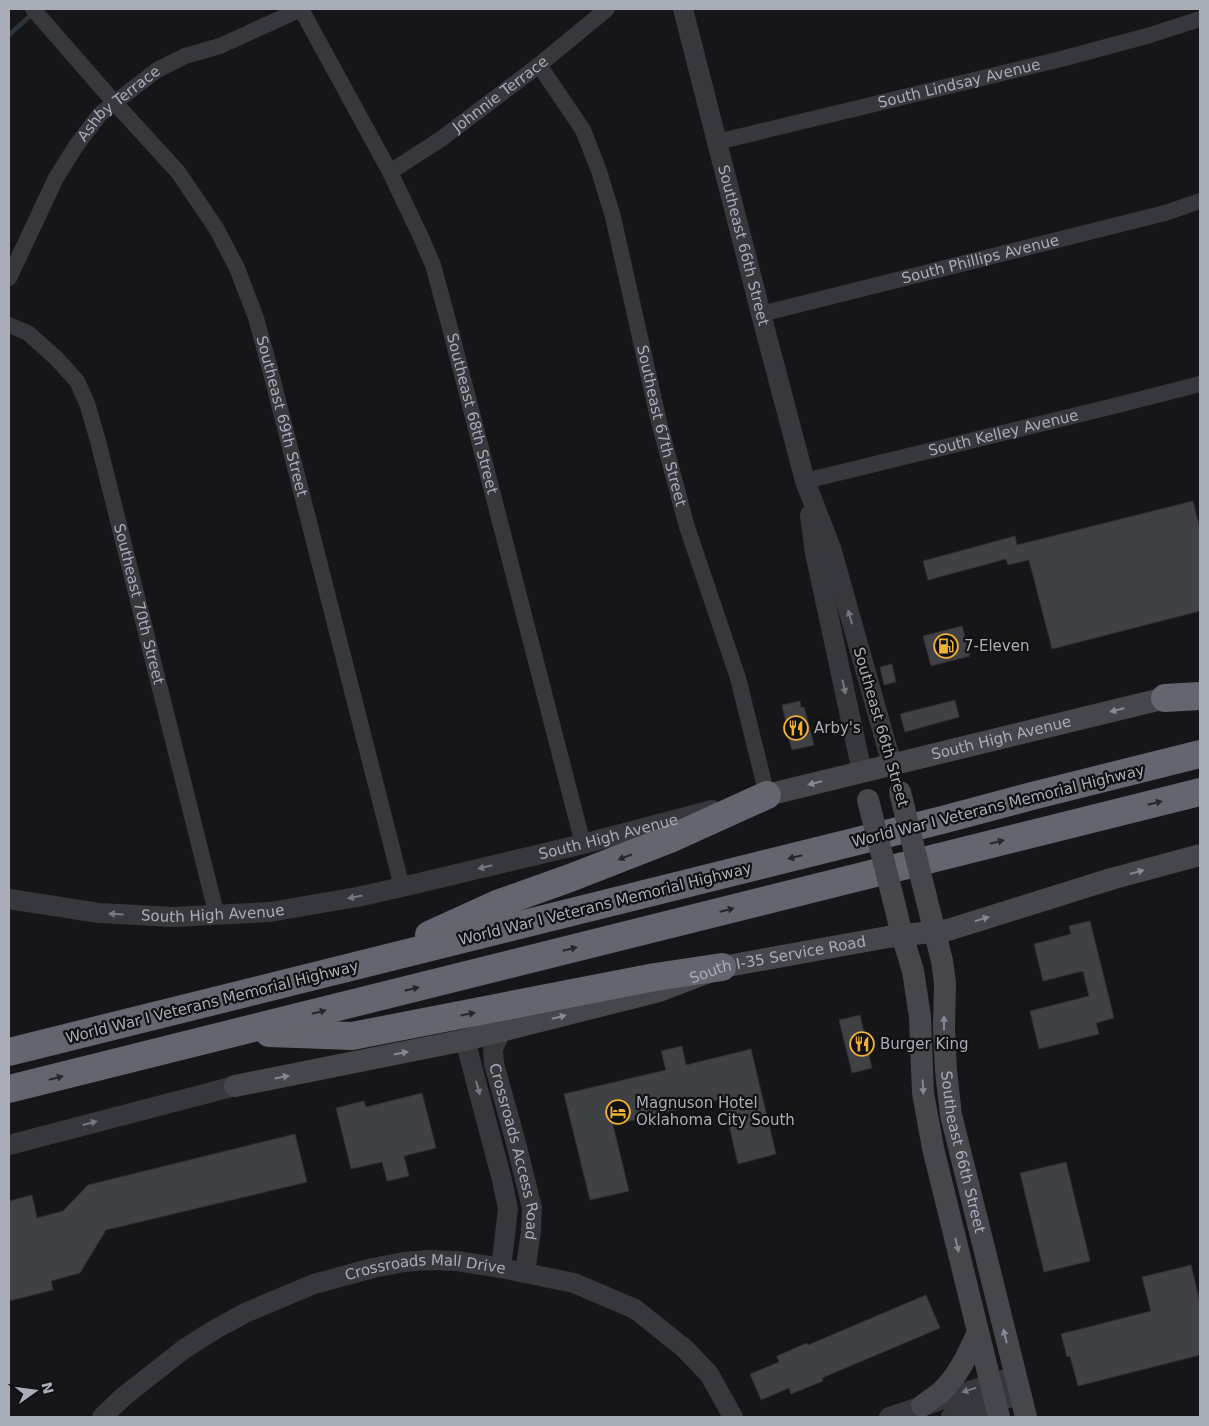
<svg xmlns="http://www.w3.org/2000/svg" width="1209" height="1426" font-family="'DejaVu Sans',sans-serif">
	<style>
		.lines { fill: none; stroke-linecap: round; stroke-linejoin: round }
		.stream { stroke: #2c353c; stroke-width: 4.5 }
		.building { fill: #404145; stroke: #303034 }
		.minor { stroke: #37383d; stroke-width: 16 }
		.tertiary { stroke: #37383d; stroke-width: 20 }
		.secondary { stroke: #45474d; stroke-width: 22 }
		.motorway { stroke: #63666e; stroke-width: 28 }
		.secondary-bridge { stroke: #45474d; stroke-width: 22 }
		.oneway { fill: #757881 }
		.oneway2 { fill: #858993 }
		.oneway3 { fill: #26262a }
		.labels { text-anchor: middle; stroke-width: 4.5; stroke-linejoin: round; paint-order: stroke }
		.street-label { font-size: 15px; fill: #a8adb8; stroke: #111113 }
		.poi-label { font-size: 15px; fill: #a8adb8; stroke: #111113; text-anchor: start }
	</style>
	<rect width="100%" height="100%" fill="#161618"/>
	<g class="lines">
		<polyline class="stream" points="9,35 32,14"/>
	</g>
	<g class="building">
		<polygon points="1193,501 1200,529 1200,611 1052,649 1029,560 1008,565 1006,559 928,580 923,561 1015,536 1017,545"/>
		<polygon points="962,626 970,656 931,666 923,636"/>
		<polygon points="892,664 896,682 884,685 880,667"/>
		<polygon points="955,700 959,717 905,732 900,714"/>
		<polygon points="800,701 801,708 804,707 814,745 792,750 785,723 786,723 782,705"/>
		<polygon points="1090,921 1114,1018 1096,1023 1099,1034 1039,1049 1030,1011 1089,996 1083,971 1043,981 1034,944 1071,934 1069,926"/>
		<polygon points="860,1015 872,1068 852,1073 839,1020"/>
		<polygon points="682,1046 686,1065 751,1049 776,1154 738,1164 723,1099 613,1125 629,1191 590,1200 564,1094 666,1070 661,1051"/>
		<polygon points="422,1093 436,1148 404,1156 409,1176 387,1181 382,1162 351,1169 336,1108 364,1101 366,1107"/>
		<polygon points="295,1134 307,1182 106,1230 80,1273 51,1281 53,1290 9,1301 9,1201 32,1195 37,1218 63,1211 88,1185"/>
		<polygon points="1066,1162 1090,1261 1044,1272 1020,1173"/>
		<polygon points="1191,1265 1200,1303 1200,1355 1078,1386 1070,1356 1067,1357 1061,1334 1151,1311 1142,1277"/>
		<polygon points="926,1295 940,1328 822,1378 823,1381 791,1394 789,1388 761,1400 750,1374 779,1362 777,1356 807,1343 808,1345"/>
	</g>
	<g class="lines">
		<g class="minor">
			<path id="s1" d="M33,9L114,102L178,172L216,228L237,268L256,318L270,369L402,887"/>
			<path id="s2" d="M301,9L390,172L420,235L433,265L449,324L583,844"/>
			<path id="s3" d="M539,65L583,130L599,171L613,217L659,422L687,527L738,678L767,795"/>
			<path id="s4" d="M717,142L1061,59L1147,36L1200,19"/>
			<path id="s5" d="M390,172L441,139L539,65L607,9"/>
			<path id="s6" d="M9,278L56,178L76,146L100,114L157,70L185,56L220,46L301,9"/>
			<path id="s7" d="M761,314L1165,213L1200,201"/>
			<path id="s8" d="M9,325L28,333L56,358L77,381L87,403L98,441L217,916"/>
			<path id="s9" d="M805,481L1114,406L1200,384"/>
		</g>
		<g class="tertiary">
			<path id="s10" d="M683,9L761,314L805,481L831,548L892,765"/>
			<polyline points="810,515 815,553 862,772"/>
			<path id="s11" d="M9,899L99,913L173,917L270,912L357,897L402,887L583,844L712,810"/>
			<path id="s12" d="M501,1031L493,1049L494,1064L516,1143L532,1208L531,1231L525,1273"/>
			<polyline points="465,1040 502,1180 508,1209 501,1268"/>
			<polyline points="9,1145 235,1086"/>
			<path id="s13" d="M102,1417L123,1397L184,1349L214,1330L245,1313L314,1284L373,1268L404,1262L428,1260L457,1261L501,1268L574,1283L635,1309L684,1348L709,1374L733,1417"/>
			<polyline points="889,1417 1015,1376"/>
			<polyline points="951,1417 1020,1394"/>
		</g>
		<g class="secondary">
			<path id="s14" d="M767,795L1182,694"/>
			<path id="s15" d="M926,897L942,961L945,983L944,1029L946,1071L951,1115L1026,1417"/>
			<polyline points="895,906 902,935 913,971 920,1017 923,1093 933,1148 999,1417"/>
			<path id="s16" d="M235,1086L465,1040L659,991L722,967L888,937L948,930L1111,879L1200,855"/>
			<path d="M922,1406C928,1401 935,1397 941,1392C959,1375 968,1354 978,1332"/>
		</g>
		<g class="motorway">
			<polyline points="1165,698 1200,696"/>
			<polyline points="429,935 497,904 570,878 670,839 767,795"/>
			<polyline points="269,1033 352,1036 655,977 722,967"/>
			<polyline points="9,1052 942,820 1032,796 1200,754"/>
			<polyline points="9,1089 1200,792"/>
		</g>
		<g class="secondary-bridge">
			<polyline points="900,792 926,897"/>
			<polyline points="868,800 895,906"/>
		</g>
	</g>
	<defs><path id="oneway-solid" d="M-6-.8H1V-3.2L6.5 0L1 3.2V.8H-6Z" transform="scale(1.25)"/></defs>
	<g class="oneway">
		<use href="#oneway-solid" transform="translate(850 617) rotate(-106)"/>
		<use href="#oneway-solid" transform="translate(844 687) rotate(78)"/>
		<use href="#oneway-solid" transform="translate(485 867) rotate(166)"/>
		<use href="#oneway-solid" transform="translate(355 897) rotate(169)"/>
		<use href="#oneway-solid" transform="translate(116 914) rotate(-177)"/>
		<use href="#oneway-solid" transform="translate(478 1088) rotate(75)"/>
		<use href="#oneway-solid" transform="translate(90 1123) rotate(-15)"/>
		<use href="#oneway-solid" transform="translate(969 1390) rotate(162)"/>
	</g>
	<g class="oneway2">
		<use href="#oneway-solid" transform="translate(1117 710) rotate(166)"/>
		<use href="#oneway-solid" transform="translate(815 783) rotate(166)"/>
		<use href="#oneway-solid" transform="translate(1137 872) rotate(-16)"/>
		<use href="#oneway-solid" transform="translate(982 919) rotate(-17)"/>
		<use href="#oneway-solid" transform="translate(559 1017) rotate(-14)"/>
		<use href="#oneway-solid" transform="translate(944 1023) rotate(-90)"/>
		<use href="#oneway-solid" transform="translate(401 1053) rotate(-11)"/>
		<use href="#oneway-solid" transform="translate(282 1077) rotate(-11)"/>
		<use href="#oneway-solid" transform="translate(923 1087) rotate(87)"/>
		<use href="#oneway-solid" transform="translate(957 1245) rotate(76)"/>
		<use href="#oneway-solid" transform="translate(1005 1336) rotate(-104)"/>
	</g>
	<g class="oneway3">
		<use href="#oneway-solid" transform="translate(1155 803) rotate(-14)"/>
		<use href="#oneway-solid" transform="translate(997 842) rotate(-14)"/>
		<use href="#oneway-solid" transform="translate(625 857) rotate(159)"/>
		<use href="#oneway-solid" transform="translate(795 857) rotate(166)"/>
		<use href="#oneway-solid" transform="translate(727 910) rotate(-14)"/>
		<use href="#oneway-solid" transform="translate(570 949) rotate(-14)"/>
		<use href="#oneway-solid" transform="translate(412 989) rotate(-14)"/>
		<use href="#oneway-solid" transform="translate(319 1012) rotate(-14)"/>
		<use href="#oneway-solid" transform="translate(468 1014) rotate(-11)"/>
		<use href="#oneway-solid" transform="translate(56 1078) rotate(-14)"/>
	</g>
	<defs>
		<g id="fuel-ring" transform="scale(1.25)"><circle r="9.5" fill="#111113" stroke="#f2b134" stroke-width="1.5"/><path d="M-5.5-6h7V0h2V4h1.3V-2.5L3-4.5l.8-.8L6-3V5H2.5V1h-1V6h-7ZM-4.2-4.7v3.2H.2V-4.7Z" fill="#f2b134"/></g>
		<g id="restaurant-ring" transform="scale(1.25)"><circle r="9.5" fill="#111113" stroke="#f2b134" stroke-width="1.5"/><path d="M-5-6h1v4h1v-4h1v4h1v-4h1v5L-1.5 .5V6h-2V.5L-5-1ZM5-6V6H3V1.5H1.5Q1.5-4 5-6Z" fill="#f2b134"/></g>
		<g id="hotel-ring" transform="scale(1.25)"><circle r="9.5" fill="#111113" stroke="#f2b134" stroke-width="1.5"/><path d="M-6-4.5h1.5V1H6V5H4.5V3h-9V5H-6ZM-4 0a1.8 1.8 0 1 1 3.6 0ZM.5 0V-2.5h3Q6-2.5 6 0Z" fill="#f2b134"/></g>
	</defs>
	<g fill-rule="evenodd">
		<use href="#fuel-ring" x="946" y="646"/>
		<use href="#restaurant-ring" x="796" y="728"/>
		<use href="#restaurant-ring" x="862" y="1044"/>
		<use href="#hotel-ring" x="618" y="1112"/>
	</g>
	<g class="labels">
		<g class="street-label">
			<text dy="5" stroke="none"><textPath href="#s4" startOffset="249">South Lindsay Avenue</textPath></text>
			<text dy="5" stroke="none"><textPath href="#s5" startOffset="135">Johnnie Terrace</textPath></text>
			<text dy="5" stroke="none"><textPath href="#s6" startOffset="209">Ashby Terrace</textPath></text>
			<text dy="5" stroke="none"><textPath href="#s10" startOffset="244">Southeast 66th Street</textPath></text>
			<text dy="5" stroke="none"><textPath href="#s7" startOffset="226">South Phillips Avenue</textPath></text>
			<text dy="5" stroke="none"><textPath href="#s2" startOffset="442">Southeast 68th Street</textPath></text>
			<text dy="5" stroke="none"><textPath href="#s1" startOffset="486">Southeast 69th Street</textPath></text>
			<text dy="5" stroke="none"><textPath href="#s3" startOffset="385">Southeast 67th Street</textPath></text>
			<text dy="5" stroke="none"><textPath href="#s9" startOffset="204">South Kelley Avenue</textPath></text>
			<text dy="5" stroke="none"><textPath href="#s8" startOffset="321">Southeast 70th Street</textPath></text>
			<text transform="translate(881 727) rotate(74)" y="5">Southeast 66th Street</text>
			<text dy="5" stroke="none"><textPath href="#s14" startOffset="241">South High Avenue</textPath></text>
			<text transform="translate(998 806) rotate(-14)" y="5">World War I Veterans Memorial Highway</text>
			<text dy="5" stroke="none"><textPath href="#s11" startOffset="609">South High Avenue</textPath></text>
			<text transform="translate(605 904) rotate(-14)" y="5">World War I Veterans Memorial Highway</text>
			<text dy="5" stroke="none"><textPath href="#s11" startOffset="205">South High Avenue</textPath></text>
			<text dy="5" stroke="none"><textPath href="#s16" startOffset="558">South I-35 Service Road</textPath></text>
			<text transform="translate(212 1002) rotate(-14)" y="5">World War I Veterans Memorial Highway</text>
			<text dy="5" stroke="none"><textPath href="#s12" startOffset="125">Crossroads Access Road</textPath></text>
			<text dy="5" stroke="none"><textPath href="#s15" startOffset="259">Southeast 66th Street</textPath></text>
			<text dy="5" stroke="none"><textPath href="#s13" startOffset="366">Crossroads Mall Drive</textPath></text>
		</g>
		<g class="poi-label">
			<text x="964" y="651">7-Eleven</text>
			<text x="814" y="733">Arby's</text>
			<text x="880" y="1049">Burger King</text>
			<text x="636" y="1108">Magnuson Hotel<tspan x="636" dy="17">Oklahoma City South</tspan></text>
		</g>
	</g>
	<rect width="1209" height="1426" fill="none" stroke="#a8adb8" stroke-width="20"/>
	<g transform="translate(35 1391) rotate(76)" stroke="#111113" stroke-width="4" paint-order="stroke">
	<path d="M0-4L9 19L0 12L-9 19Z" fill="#a8adb8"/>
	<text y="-8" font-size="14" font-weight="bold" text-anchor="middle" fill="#a8adb8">N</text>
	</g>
</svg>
